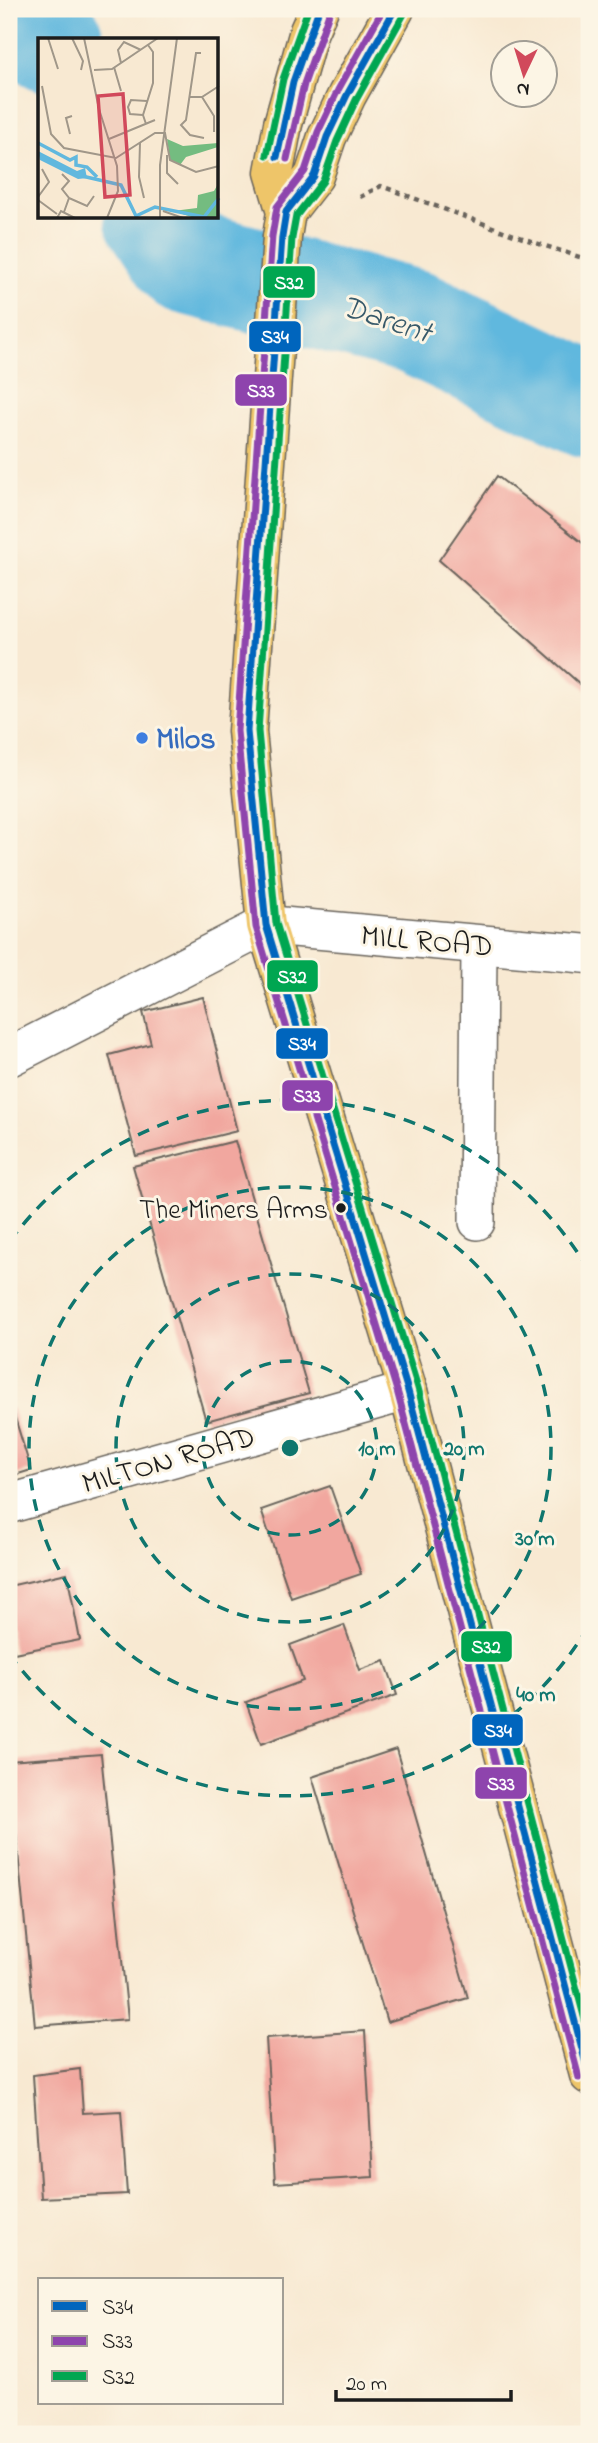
<svg xmlns="http://www.w3.org/2000/svg" width="598" height="2443" font-family="'Indie Flower',sans-serif">
	<style>
		.lines { fill: none; stroke-linecap: round; stroke-linejoin: round }
		.river { stroke: #61b8de; stroke-width: 105 }
		.building { fill: #f1a79f }
		.lane-casing { stroke: #69645c; stroke-width: 38 }
		.street-casing { stroke: #69645c; stroke-width: 41 }
		.primary-casing { stroke: #69645c; stroke-width: 41 }
		.path { stroke: #69645c; stroke-width: 4.5; stroke-dasharray: 5 5; stroke-linecap: butt }
		.lane { stroke: #fff; stroke-width: 35 }
		.street { stroke: #fff; stroke-width: 38 }
		.primary { stroke: #eec569; stroke-width: 38 }
		.bus-1-casing { stroke: #fcf5e5; stroke-width: 12 }
		.bus-2-casing { stroke: #fcf5e5; stroke-width: 12 }
		.bus-3-casing { stroke: #fcf5e5; stroke-width: 12 }
		.bus-1 { stroke: #0065bd; stroke-width: 7 }
		.bus-2 { stroke: #8e44ad; stroke-width: 7 }
		.bus-3 { stroke: #00a651; stroke-width: 7 }
		.ring { fill: none; stroke: #0f766e; stroke-width: 3.5; stroke-dasharray: 12 9 }
		.shop-dot { fill: #3f7fe0; stroke: #fcf5e5; stroke-width: 2.5 }
		.bus-dot { fill: #1c1c1c; stroke: #fcf5e5; stroke-width: 2.5 }
		.labels { text-anchor: middle; stroke-width: 6; stroke-linejoin: round; paint-order: stroke }
		.bus-label { font-size: 28px; fill: #1c1c1c; stroke: #fcf5e5; text-anchor: end }
		.shop-label { font-size: 30px; font-weight: bold; fill: #366cbe; stroke: #fcf5e5; text-anchor: start }
		.street-label { font-size: 30px; fill: #1c1c1c; stroke: #fcf5e5 }
		.water-label { font-size: 32px; font-style: italic; fill: #385a6a; stroke: #fcf5e5 }
		.inset-river { fill: none; stroke: #61b8de; stroke-width: 3.5 }
		.inset-road { fill: none; stroke: #a09789; stroke-width: 2 }
		.view { fill: #d1495b; fill-opacity: 0.15; stroke: #d1495b; stroke-width: 3.5 }
		.inset-edge { fill: none; stroke: #1c1c1c; stroke-width: 3.5 }
		.centre { fill: #0f766e; stroke: #fcf5e5; stroke-width: 3.5 }
		.ring-label { font-size: 21px; text-anchor: middle; font-weight: bold; fill: #0f766e; stroke: #fcf5e5; stroke-width: 6; stroke-linejoin: round; paint-order: stroke }
		.line-badge { stroke: #fcf5e5; stroke-width: 2.5 }
		.badge-label { font-size: 19px; text-anchor: middle; font-weight: bold; fill: #fff }
	</style>
	<rect width="100%" height="100%" fill="#fcf5e5"/>
	<filter id="ink" filterUnits="userSpaceOnUse"><feTurbulence type="fractalNoise" baseFrequency=".0143" numOctaves="2"/><feDisplacementMap in="SourceGraphic" scale="14" xChannelSelector="R" yChannelSelector="G"/><feConvolveMatrix kernelMatrix="1 2 1 2 8 2 1 2 1" color-interpolation-filters="sRGB"/></filter>
	<filter id="wash" filterUnits="userSpaceOnUse"><feTurbulence type="fractalNoise" baseFrequency=".00686" numOctaves="4" result="noise"/><feDisplacementMap in="SourceGraphic" scale="28" xChannelSelector="R" yChannelSelector="G"/><feGaussianBlur stdDeviation="1.57" result="paint"/><feColorMatrix in="noise" values="0 0 0 0 0 0 0 0 0 0 0 0 0 0 0 0 0 1.4 0 .05"/><feComposite in="paint" operator="in"/></filter>
	<g filter="url(#wash)">
		<rect width="100%" height="100%" fill="#f8e9d2"/>
		<g class="lines">
			<g class="river">
				<polyline points="33,9 51,40"/>
				<polyline points="157,217 187,262 415,322 589,405"/>
			</g>
		</g>
		<g id="blocks">
			<g class="building">
				<polygon points="497,476 589,548 589,692 439,560"/>
				<polygon points="203,997 237,1131 136,1156 109,1055 151,1044 143,1012"/>
				<polygon points="235,1141 309,1393 206,1421 133,1166"/>
				<polygon points="12,1408 31,1470 9,1477 9,1409"/>
				<polygon points="330,1486 361,1574 291,1598 261,1510"/>
				<polygon points="67,1573 80,1640 14,1653 9,1626 9,1586"/>
				<polygon points="344,1625 360,1670 385,1661 397,1695 261,1744 246,1702 303,1681 290,1645"/>
				<polygon points="396,1749 468,1998 387,2022 312,1777"/>
				<polygon points="101,1754 128,2019 35,2026 9,1761"/>
				<polygon points="365,2031 373,2177 275,2183 266,2038"/>
				<polygon points="80,2069 83,2113 121,2111 127,2194 41,2198 33,2075"/>
			</g>
		</g>
	</g>
	<g filter="url(#ink)">
		<use href="#blocks" fill-opacity="0" stroke="#69645c" stroke-width="2"/>
		<g class="lines">
			<g class="lane-casing">
				<polyline id="lane" points="477,1222 479,944"/>
			</g>
			<g class="street-casing">
				<g id="street">
					<polyline points="9,1057 266,925 589,954"/>
					<polyline points="9,1504 408,1391"/>
				</g>
			</g>
			<g class="primary-casing">
				<g id="primary">
					<polyline points="319,9 309,31 283,124 274,172 286,212 282,237 247,731 266,925 408,1391 589,2075"/>
					<polyline points="286,212 314,176 327,137 347,95 395,9"/>
				</g>
			</g>
			<polyline class="path" points="360,197 381,186 536,243 589,260"/>
			<use href="#lane" class="lane"/>
			<use href="#street" class="street"/>
			<use href="#primary" class="primary"/>
			<g class="bus-1-casing">
				<g id="bus-1">
					<polyline points="395,9 347,95 327,137 314,176 286,212 282,237 247,731 266,925 408,1391 589,2075"/>
					<polyline points="277,157 293,82 319,9"/>
				</g>
			</g>
			<g class="bus-2-casing">
				<g id="bus-2">
					<polyline points="383,9 338,90 318,132 305,171 277,207 272,236 237,731 256,927 398,1394 579,2078"/>
					<polyline points="287,159 304,84 329,13"/>
				</g>
			</g>
			<g class="bus-3-casing">
				<g id="bus-3">
					<polyline points="404,14 356,100 337,141 323,181 296,216 292,238 258,731 276,923 418,1388 589,2035"/>
					<polyline points="267,155 283,79 308,9"/>
				</g>
			</g>
			<use href="#bus-1" class="bus-1"/>
			<use href="#bus-2" class="bus-2"/>
			<use href="#bus-3" class="bus-3"/>
		</g>
	</g>
	<g class="ring">
		<circle cx="290" cy="1448" r="87"/>
		<circle cx="290" cy="1448" r="174"/>
		<circle cx="290" cy="1448" r="261"/>
		<path d="M588 1627A348 348 0 0 1 10 1655M10 1241A348 348 0 0 1 588 1269"/>
	</g>
	<circle class="shop-dot" cx="142" cy="738" r="7"/>
	<circle class="bus-dot" cx="341" cy="1208" r="6"/>
	<g class="labels">
		<g class="bus-label">
			<text x="328" y="1218">The Miners Arms</text>
		</g>
		<g class="shop-label">
			<text x="156" y="748">Milos</text>
		</g>
		<g class="street-label">
			<text transform="translate(427 940) rotate(5)" y="10">MILL ROAD</text>
			<text transform="translate(168 1459) rotate(-16)" y="10">MILTON ROAD</text>
		</g>
		<g class="water-label">
			<text transform="translate(387 318) rotate(18)" y="11">Darent</text>
		</g>
	</g>
	<g transform="translate(38 38)">
		<rect width="180" height="180" fill="#f8e9d2"/>
		<path d="M129,101L145,108L180,105V109L148,119L142,127L132,122ZM180,146V180H157L135,173L159,170L160,157L176,153Z" fill="#74bc80"/>
		<path d="M0,113L39,133L47,130L49,140L40,141L2,122Z" fill="#61b8de"/>
		<path class="inset-river" d="M0,105L32,122L38,119V127L49,129L59,139M44,138L83,147L98,178L117,169L166,179L181,160"/>
		<path class="inset-road" d="M10,0L20,31M34,0L45,23L43,32M46,0L61,71L79,128L80,153L69,180M163,15H158L148,82L143,87L152,97L166,100M83,25L80,12L86,4L103,12M76,29L83,53M56,32L74,31L120,0M4,48L13,96L26,110L78,120L117,95H127L132,122L158,134L181,128M152,59H164L181,48M164,59L176,78V94M105,77L92,76L90,69L93,62L109,63M108,86L105,77L115,45V14L110,7M32,96L28,80L34,78M71,101L117,82M102,105L101,139L106,160M129,117V135L140,146M24,136L31,143L24,151L31,160L26,174M0,159L11,144L4,131M31,160L49,168L56,158M0,162L19,176M125,173L145,180M19,180L23,173L37,180M122,180V127L139,0"/>
		<path class="view" d="M85,56L92,157L67,159L60,58Z"/>
		<rect width="180" height="180" class="inset-edge"/>
	</g>
	<circle cx="290" cy="1448" r="10" class="centre"/>
	<g class="ring-label">
		<text x="377" y="1455">10 m</text>
		<text x="464" y="1455">20 m</text>
		<text x="535" y="1545">30 m</text>
		<text x="536" y="1701">40 m</text>
	</g>
	<g class="line-badge">
		<rect x="262" y="265" width="54" height="34" rx="7" fill="#00a651"/>
		<rect x="248" y="320" width="54" height="33" rx="7" fill="#0065bd"/>
		<rect x="234" y="373" width="54" height="34" rx="7" fill="#8e44ad"/>
		<rect x="266" y="959" width="53" height="34" rx="7" fill="#00a651"/>
		<rect x="275" y="1027" width="54" height="33" rx="7" fill="#0065bd"/>
		<rect x="281" y="1079" width="53" height="33" rx="7" fill="#8e44ad"/>
		<rect x="460" y="1630" width="53" height="33" rx="7" fill="#00a651"/>
		<rect x="471" y="1713" width="53" height="34" rx="7" fill="#0065bd"/>
		<rect x="474" y="1766" width="54" height="34" rx="7" fill="#8e44ad"/>
	</g>
	<g class="badge-label">
		<text x="289" y="289">S32</text>
		<text x="275" y="343">S34</text>
		<text x="261" y="397">S33</text>
		<text x="292" y="983">S32</text>
		<text x="302" y="1050">S34</text>
		<text x="307" y="1102">S33</text>
		<text x="486" y="1653">S32</text>
		<text x="498" y="1737">S34</text>
		<text x="501" y="1790">S33</text>
	</g>
	<rect width="598" height="2443" fill="none" stroke="#fcf5e5" stroke-width="35"/>
	<rect x="38" y="2278" width="245" height="126" fill="#fcf5e5" stroke="#a29e95" stroke-width="2"/>
	<rect x="52" y="2301" width="35" height="10" fill="#0065bd" stroke="#a29e95" stroke-width="2"/>
	<text x="102" y="2314" font-size="21" fill="#1c1c1c">S34</text>
	<rect x="52" y="2336" width="35" height="10" fill="#8e44ad" stroke="#a29e95" stroke-width="2"/>
	<text x="102" y="2348" font-size="21" fill="#1c1c1c">S33</text>
	<rect x="52" y="2371" width="35" height="10" fill="#00a651" stroke="#a29e95" stroke-width="2"/>
	<text x="102" y="2384" font-size="21" fill="#1c1c1c">S32</text>
	<g transform="translate(524 74) rotate(184)"><circle r="33" fill="#fcf5e5" stroke="#a29e95" stroke-width="2"/>
	<path d="M0-5L12 26L0 18L-12 26Z" fill="#d1495b"/>
	<text y="-10" font-size="19" font-weight="bold" text-anchor="middle" fill="#1c1c1c">N</text>
	</g>
	<path d="M336 2390v10h175v-10" fill="none" stroke="#1c1c1c" stroke-width="3.5"/>
	<text x="346" y="2390" font-size="21" fill="#1c1c1c" stroke="#fcf5e5" stroke-width="5" paint-order="stroke">20 m</text>
</svg>
